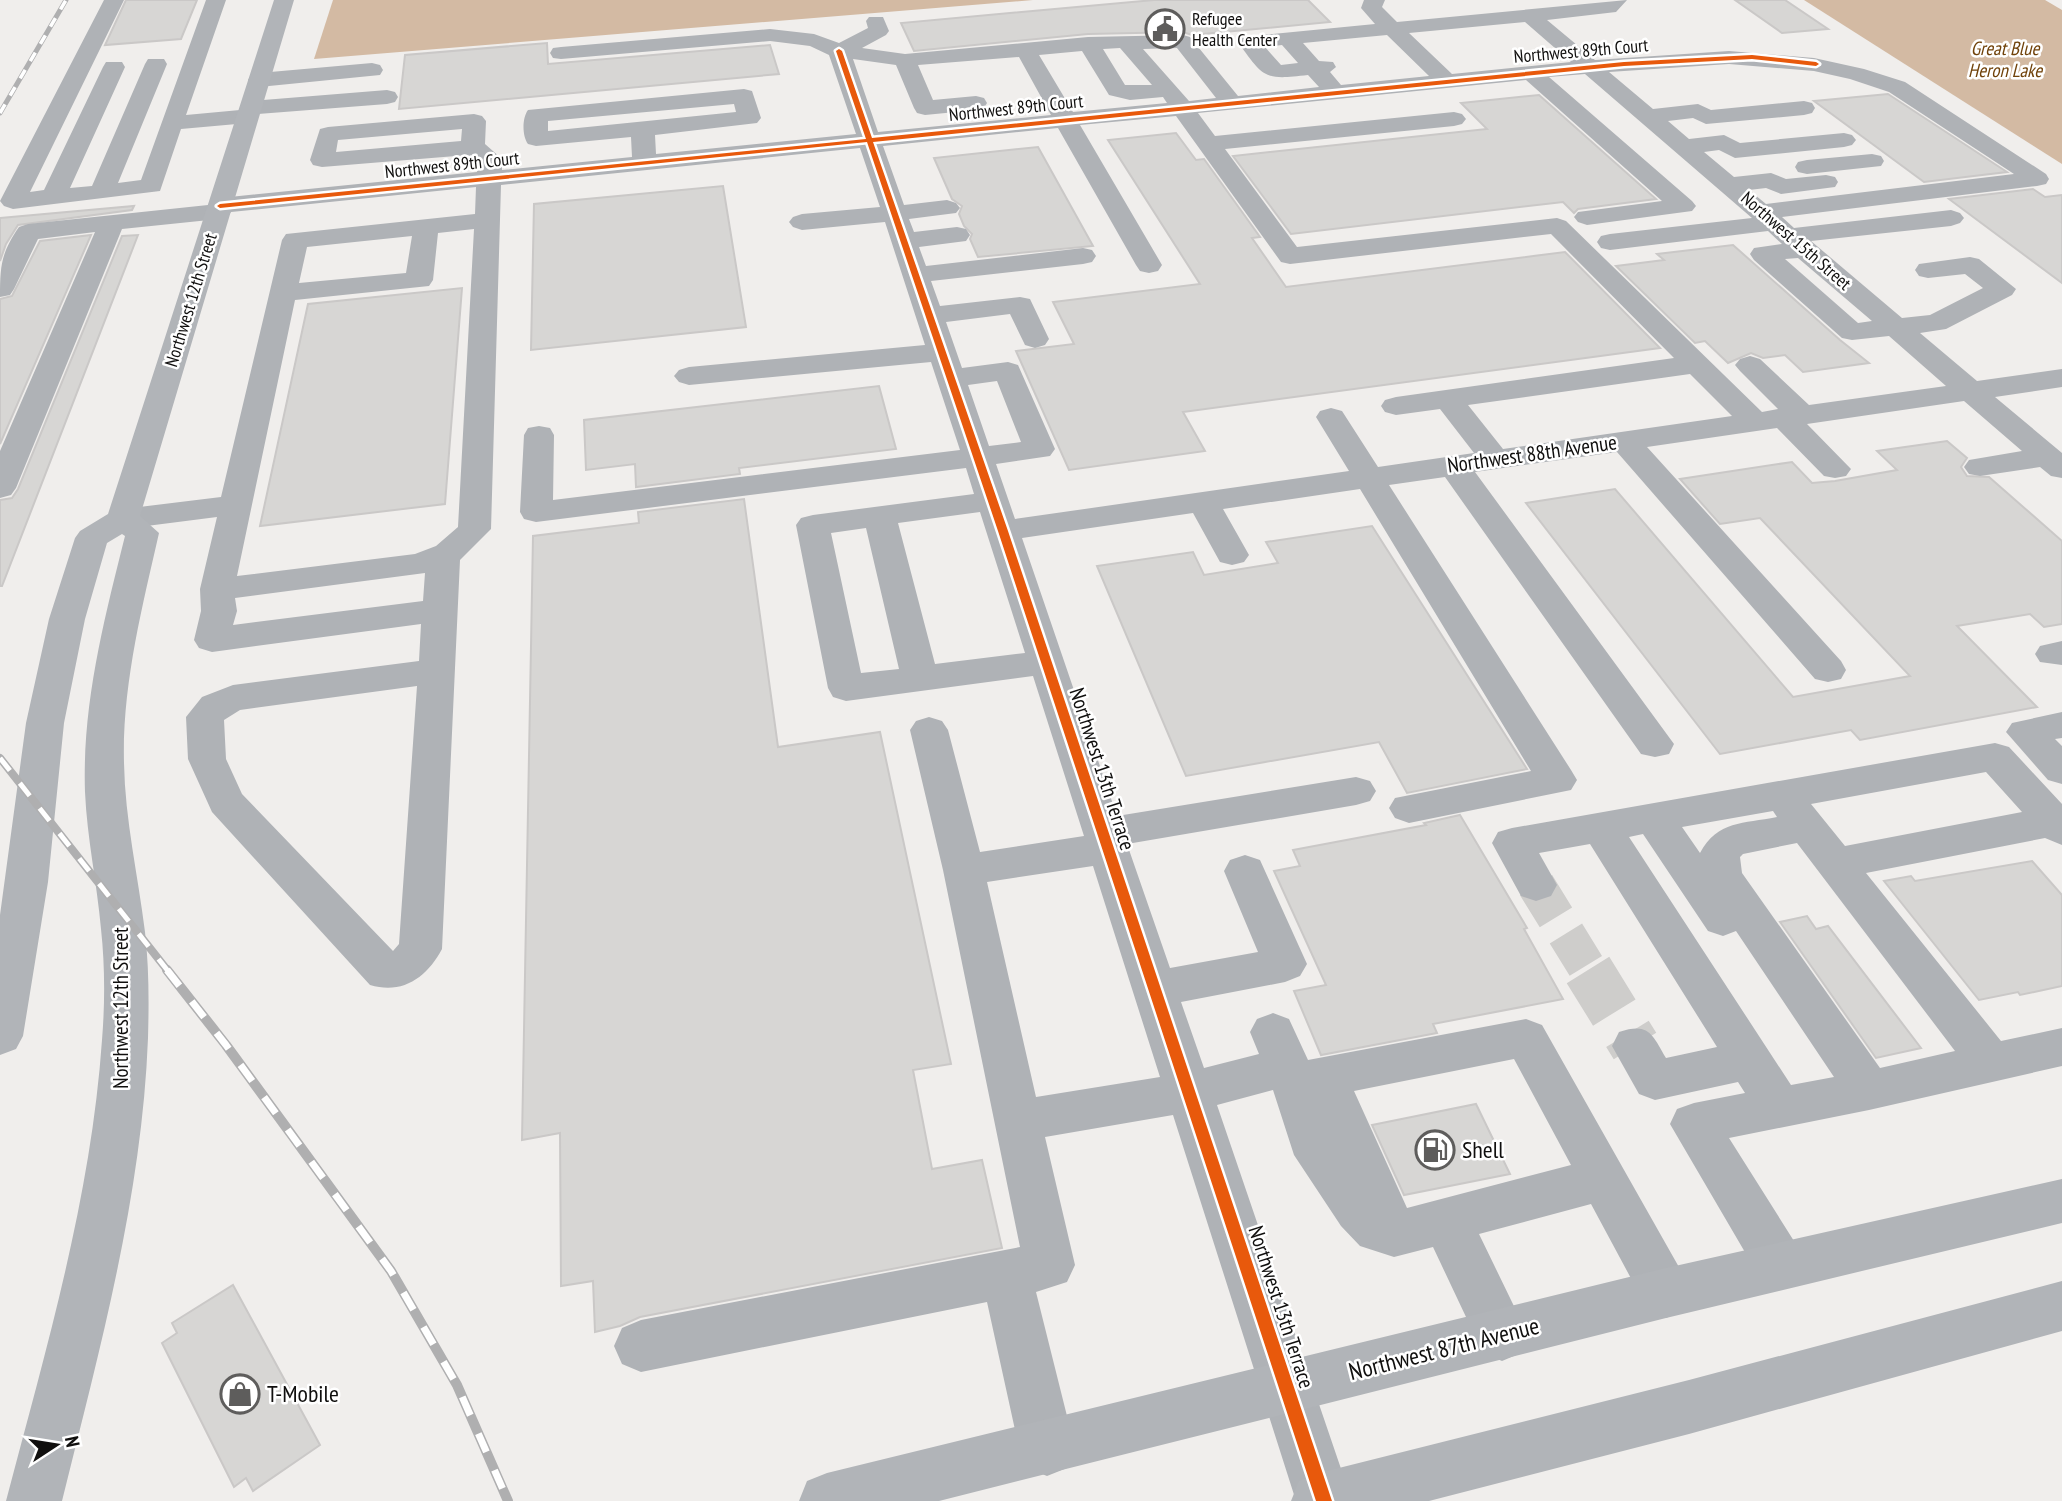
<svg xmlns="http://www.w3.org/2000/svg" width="2062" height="1501" font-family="'PT Sans Narrow',sans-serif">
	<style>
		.water { fill: #d3baa3 }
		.building { fill: #d7d6d4; stroke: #cac8c7; stroke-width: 2 }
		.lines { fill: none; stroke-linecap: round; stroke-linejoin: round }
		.minor-tunnel-far1 { stroke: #cecdcb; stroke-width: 38; stroke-dasharray: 38 19; stroke-linecap: butt }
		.minor-tunnel { stroke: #cecdcb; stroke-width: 50; stroke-dasharray: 50 25; stroke-linecap: butt }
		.minor { fill: #afb2b6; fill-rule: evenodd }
		.major { fill: #b1b4b8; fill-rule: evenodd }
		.rail-far2-casing { stroke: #afafb0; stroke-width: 5 }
		.rail-far1-casing { stroke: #afafb0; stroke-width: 8 }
		.rail-casing { stroke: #afafb0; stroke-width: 10 }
		.rail-far2 { stroke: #fff; stroke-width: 3.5; stroke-dasharray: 10; stroke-linecap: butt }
		.rail-far1 { stroke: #fff; stroke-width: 5; stroke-dasharray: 16; stroke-linecap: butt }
		.rail { stroke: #fff; stroke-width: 7; stroke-dasharray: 20; stroke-linecap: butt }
		.cycleway-casing { stroke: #fff; stroke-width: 5 }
		.cycleway { fill: #e8590c; fill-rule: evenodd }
		.labels { text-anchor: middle; stroke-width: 5; stroke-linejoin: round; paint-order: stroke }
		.far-poi-label { font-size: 18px; fill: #100f0e; stroke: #fff; text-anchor: start }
		.far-street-label { font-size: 18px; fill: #100f0e; stroke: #fff }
		.far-water-label { font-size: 19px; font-style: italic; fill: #70420a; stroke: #fff }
		.street-label { font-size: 21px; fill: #100f0e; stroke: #fff }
		.near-poi-label { font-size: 24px; fill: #100f0e; stroke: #fff; text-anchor: start }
		.near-street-label { font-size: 24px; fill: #100f0e; stroke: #fff }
	</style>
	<rect width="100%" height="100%" fill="#f0eeec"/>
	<g class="water">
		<polygon points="333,0 1033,0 314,59"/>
		<polygon points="1804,0 2045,0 2062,10 2062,164"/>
	</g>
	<g class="building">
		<polygon points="126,0 197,0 181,39 105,45"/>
		<polygon points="1154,0 1308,0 1330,22 1192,35 1183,32 1088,34 914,51 901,23"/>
		<polygon points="1735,0 1785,0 1828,29 1782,33"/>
		<polygon points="547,43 548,64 770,45 779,74 399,109 405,55"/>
		<polygon points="1888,94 2007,172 1924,182 1814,101"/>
		<polygon points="1539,95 1656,199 1578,209 1574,213 1563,202 1291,234 1233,156 1487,129 1461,103"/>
		<polygon points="1176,133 1196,160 1204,159 1260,237 1252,238 1286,287 1565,252 1660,348 1183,412 1205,451 1069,470 1016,351 1074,344 1053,302 1200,284 1108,140"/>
		<polygon points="1038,147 1093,246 978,257 970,239 972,234 964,226 959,214 962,206 952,199 934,158"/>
		<polygon points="723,186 746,327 531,350 534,204"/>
		<polygon points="2033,189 2045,197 2062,195 2062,283 1949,199"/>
		<polygon points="134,206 132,210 18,225 6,244 0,261 0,218"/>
		<polygon points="91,235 0,444 0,299 12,296 40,241"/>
		<polygon points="138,235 2,586 0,586 0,500 12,498 18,489 122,236"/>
		<polygon points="1733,245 1840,340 1869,363 1803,372 1785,355 1763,358 1751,353 1728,363 1705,341 1695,343 1616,266 1664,260 1657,254"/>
		<polygon points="462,288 445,504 260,526 308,304"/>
		<polygon points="879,386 896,449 739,468 740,474 636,487 635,464 586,470 584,420"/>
		<polygon points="1947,441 1967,458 1961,467 1967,476 1989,477 2062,541 2062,624 2044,627 2030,614 1957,626 2037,707 1860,740 1851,730 1720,754 1526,503 1615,489 1793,697 1910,676 1760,518 1720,524 1680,479 1792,462 1812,483 1835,481 1897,470 1877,451"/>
		<polygon points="744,499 778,747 880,732 951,1064 913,1070 932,1169 982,1160 1002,1248 640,1317 620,1326 595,1332 593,1281 561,1286 560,1133 522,1140 533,536 639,523 638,512"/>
		<polygon points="1372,526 1527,769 1407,793 1379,742 1186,776 1097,566 1193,552 1204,575 1278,563 1266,542"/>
		<polygon points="1460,815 1527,928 1524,929 1563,999 1433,1024 1437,1033 1321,1055 1294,991 1326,985 1274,871 1300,866 1293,850 1426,825 1424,823"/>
		<polygon points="2032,861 2062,895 2062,986 2020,995 2018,992 1979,1000 1884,881 1911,876 1915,881"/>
		<polygon points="1807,916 1816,929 1828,926 1921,1048 1876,1058 1780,922"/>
		<polygon points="1476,1104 1510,1174 1404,1195 1372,1125"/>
		<polygon points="233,1285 320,1445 253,1491 246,1478 234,1487 162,1343 177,1333 172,1323"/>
	</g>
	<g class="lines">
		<polyline class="minor-tunnel-far1" points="1536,885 1589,971"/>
		<polyline class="minor-tunnel" points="1588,970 1635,1046"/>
		<g class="minor">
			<polygon points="104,0 124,0 30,192 44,190 103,67 106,62 122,62 125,67 70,188 92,186 145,64 148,59 164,59 167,64 118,183 141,180 206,0 226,0 186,115 240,110 242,103 250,101 387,90 395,92 398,97 395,102 387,104 258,114 256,121 248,123 181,129 160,191 13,209 4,206 0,201"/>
			<path d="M1364,0H1385L1382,7L1397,22L1627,0L1616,12L1547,20L1595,60L1729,51L1814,58L1864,69L1905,82L2046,174L2049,179L2046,184L2037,186L1782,217L1794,228L1951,210L1960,213L1964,218L1960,223L1951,226L1811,241L1902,318L1930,315L1983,288L1965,274L1928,278L1919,276L1915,270L1919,264L1970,257L1979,259L2016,289L2012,295L1946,329L1920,333L1977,381L2062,369V387L1995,397L2062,453V478L2051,476L2040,467L1980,476L1969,474L1964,467L1969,460L2022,451L1964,401L1807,424L1851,469L1846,476L1835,478L1824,476L1777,428L1647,447L1841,661L1846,670L1841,679L1828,682L1815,679L1617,452L1475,472L1674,744L1669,754L1655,757L1641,754L1445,477L1389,485L1571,770L1577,780L1571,790L1409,823L1395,818L1389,808L1395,798L1531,771L1360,489L1223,509L1249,555L1244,562L1232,565L1220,562L1193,513L1022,538L1117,816L1356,777L1370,781L1376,791L1370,801L1356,805L1127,844L1170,968L1258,952L1224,871L1230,860L1245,855L1260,860L1307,964L1300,976L1285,982L1181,1002L1204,1068L1259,1054L1250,1032L1257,1019L1273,1013L1289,1019L1308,1060L1526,1019L1542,1025L1684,1276L1692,1293L1684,1310L1666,1318L1648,1310L1591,1204L1479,1234L1528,1335L1521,1353L1502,1361L1483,1353L1433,1247L1394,1257L1360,1246L1341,1226L1294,1155L1273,1090L1217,1105L1352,1501H1296L1173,1115L1045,1137L1075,1265L1067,1282L1036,1292L1075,1448L1067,1468L1047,1476L1027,1468L1019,1448L987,1302L641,1372L622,1364L614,1346L622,1328L641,1320L1020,1247L943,870L910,730L916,721L929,717L942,721L948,730L980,852L1084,836L1033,676L846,701L833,697L828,688L796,525L801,518L813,515L974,494L966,468L536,522L524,519L520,512L524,435L528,428L539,426L550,428L554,435L553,500L960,450L931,362L689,385L679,382L674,376L679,370L689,367L925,345L885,222L802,230L793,227L789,222L793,217L802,214L880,207L860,148L501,185L491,529L460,560L442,949C427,977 403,995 370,985L212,812L188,759L186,717L202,697L233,685L419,661L421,624L212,652L199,648L194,640L201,611L200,589L217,517L123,529L111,526L107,519L111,512L123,509L221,497L282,240L286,234L475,214L476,187L231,212L228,216L219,219L122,229L16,488L11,495L0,498V451L95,232L38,239L14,289L10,295L0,297C0,266 1,253 19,227L28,224L208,205L211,201L220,198L477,172L478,161L468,155L322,167L313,165L310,160L320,129L328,127L474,114L482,116L486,121L485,144L502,159V170L632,157L631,137L536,146L528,144C522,136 522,118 528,110L744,89L752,91L761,118L757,123L655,135L656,154L856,134L829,55L810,46L770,41L561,59L553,58L550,53L553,48L561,47L770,29L814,34L839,43L868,28L866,21L869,17H883L889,31L886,35L862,48L905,54L1088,37L1183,35L1190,37L1238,96L1319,87L1308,75C1265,80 1264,79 1238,42L1241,37L1375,24L1361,8ZM1525,22L1571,62L1452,74L1409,33ZM1387,35L1429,76L1341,85L1330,72L1336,67L1333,62L1319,61L1303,43ZM1282,45L1298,63L1281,65L1265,47ZM1120,48L1152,85H1125L1103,49ZM1177,48L1216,98L1189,101L1143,49ZM1082,51L1109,95L1130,100L1163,97L1167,103L1073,112L1039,55ZM1019,57L1051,115L878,132L853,59L896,65L914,108L917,113L925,115L976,110L984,108L987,103L984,98L976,96L933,100L918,65ZM1729,64L1814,71L1850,79L1889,92L2014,174L1766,204L1749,190L1766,188L1781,194L1835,187L1838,182L1835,177L1826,175L1786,179L1771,173L1734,177L1704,152L1719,150L1735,158L1844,147L1852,145L1856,140L1852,135L1844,133L1740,143L1724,135L1689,139L1668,121L1693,118L1706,124L1804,115L1812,113L1815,108L1812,103L1804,101L1711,110L1698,104L1653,109L1609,72ZM1585,74L1752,218L1610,234L1601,236L1597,242L1601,248L1610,250L1768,231L1782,244L1754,248L1750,254L1754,260L1842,338L1852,340L1889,336L1946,386L1809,405L1760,359L1750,356L1740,359L1735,365L1740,371L1778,409L1762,412L1566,221L1557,218L1297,247L1225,149L1454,126L1462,124L1466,119L1462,114L1454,112L1215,136L1198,113L1526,80L1662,201L1578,212L1574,217L1578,222L1587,225L1692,211L1696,206L1692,201L1549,77ZM734,104L736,112L548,131V121ZM1176,116L1281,262L1290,264L1551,234L1674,358L1396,397L1385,400L1381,406L1385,412L1396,415L1440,409L1474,453L1378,467L1342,411L1331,408L1320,411L1316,417L1349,471L1015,519L996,464L1050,456L1055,449L1018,365L1008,362L962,368L946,322L1010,314L1025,345L1035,348L1045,345L1049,339L1030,299L1020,297L940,306L931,281L1083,264L1092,262L1096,256L1092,250L1083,248L926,266L919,247L966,241L970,235L966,229L957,227L914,232L909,219L956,213L960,208L956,203L947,200L904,205L883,146L1058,128L1136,265L1140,271L1149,273L1158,271L1162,265L1080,125ZM462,129L461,141L336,152L338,140ZM474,229L458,527L436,546L415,554L237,576L295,300L429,286L433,280L438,233ZM412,236L406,273L299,283L307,247ZM1798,258L1872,321L1858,323L1785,259ZM1690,374L1732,416L1503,449L1468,405ZM997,381L1021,442L989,446L968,385ZM980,512L1025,653L935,664L898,523ZM866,528L899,669L861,673L831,533ZM425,573L423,601L233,625L237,611L235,598ZM417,686L399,944L393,951L242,794L226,759L224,720L240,710ZM1093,866L1160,1077L1036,1097L987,882ZM1514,1059L1571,1165L1407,1208L1354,1091Z"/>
			<polygon points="372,63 380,65 383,70 380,75 259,87 251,85 248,80 251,75 259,73"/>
			<polygon points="1872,154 1881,156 1884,161 1881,166 1807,174 1798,172 1795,167 1798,162 1807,160"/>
			<polygon points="2062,641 2062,665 2040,662 2035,654 2040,646"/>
			<polygon points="2062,712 2062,738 2055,739 2062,746 2062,784 2048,780 2006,732 2012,723"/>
			<path d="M1995,743L2009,747L2062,804V845L2045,838L1866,873L2001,1041L2062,1028V1066L1869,1110L1729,1138L1799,1249L1807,1266L1799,1283L1781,1290L1763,1283L1670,1124L1677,1109L1694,1103L1745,1093L1738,1082L1655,1100L1639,1094L1612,1046L1619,1032C1649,1022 1652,1034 1666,1058L1717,1047L1590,844L1539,853L1557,885L1551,896L1536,901L1521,896L1492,843L1498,832L1512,828ZM1986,772L2022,812L1845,846L1811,804ZM1773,811L1777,817C1743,824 1718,820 1700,853L1682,827ZM1643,834L1708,931L1723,936L1736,931L1834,1077L1791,1085L1629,837ZM1797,843L1955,1051L1880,1068L1742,873L1740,857L1743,854Z"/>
		</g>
		<g class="major">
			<path d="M274,0H294L140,516L159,533C142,608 122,686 124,763C125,820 138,875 145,932C149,967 149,1002 148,1038C142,1195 100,1348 62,1501H6C46,1349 91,1198 102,1040C105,1003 105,966 101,929C97,883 87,838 85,792C82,704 104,620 125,536L122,534L107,543L85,619L64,723L48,882L23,1036L16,1049L0,1055V915L26,723L49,619L75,538L80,531L108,514Z"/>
			<polygon points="2062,1179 2062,1223 1666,1318 939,1501 799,1501 807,1481 827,1473 1666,1268"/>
			<polygon points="2062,1281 2062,1331 1689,1434 1429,1501 1291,1501 1299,1481 1319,1473 1689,1380"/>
		</g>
		<g class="rail-far2-casing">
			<polyline id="rail-far2" points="0,113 66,0"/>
		</g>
		<g class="rail-far1-casing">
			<polyline id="rail-far1" points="0,758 168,971"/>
		</g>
		<g class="rail-casing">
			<polyline id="rail" points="167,970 226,1045 391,1271 457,1385 508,1501"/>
		</g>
		<use href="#rail-far2" class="rail-far2"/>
		<use href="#rail-far1" class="rail-far1"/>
		<use href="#rail" class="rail"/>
		<g class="cycleway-casing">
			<polygon id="cycleway" points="839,49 842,51 872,138 1624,62 1752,55 1816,62 1819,64 1816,66 1752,59 1624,66 873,142 1008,531 1332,1501 1316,1501 998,531 867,142 220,208 217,206 220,204 866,139 836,51"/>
		</g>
		<use href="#cycleway" class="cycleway"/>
	</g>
	<defs>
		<g id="civic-ring" transform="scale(2.0125)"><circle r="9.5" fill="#fff" stroke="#5e5d5c" stroke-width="1.5"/><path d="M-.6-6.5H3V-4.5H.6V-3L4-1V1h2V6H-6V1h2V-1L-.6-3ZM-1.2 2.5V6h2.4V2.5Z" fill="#5e5d5c"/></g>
		<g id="fuel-ring" transform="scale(2.0125)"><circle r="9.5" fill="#fff" stroke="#5e5d5c" stroke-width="1.5"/><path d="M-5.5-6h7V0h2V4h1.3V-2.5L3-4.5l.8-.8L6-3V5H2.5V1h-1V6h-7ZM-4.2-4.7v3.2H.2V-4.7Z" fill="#5e5d5c"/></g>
		<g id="shop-ring" transform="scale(2.0125)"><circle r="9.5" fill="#fff" stroke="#5e5d5c" stroke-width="1.5"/><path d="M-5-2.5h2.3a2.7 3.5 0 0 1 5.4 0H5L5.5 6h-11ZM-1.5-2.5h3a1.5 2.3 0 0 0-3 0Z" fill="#5e5d5c"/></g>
	</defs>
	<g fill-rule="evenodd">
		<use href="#civic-ring" x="1165" y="29"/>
		<use href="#fuel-ring" x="1435" y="1150"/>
		<use href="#shop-ring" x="240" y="1394"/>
	</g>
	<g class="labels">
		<g class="far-poi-label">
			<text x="1192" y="25">Refugee<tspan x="1192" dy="21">Health Center</tspan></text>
		</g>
		<g class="far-street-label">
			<text transform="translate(1581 51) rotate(-5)" y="6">Northwest 89th Court</text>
			<text transform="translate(1016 108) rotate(-6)" y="6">Northwest 89th Court</text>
			<text transform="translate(452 165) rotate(-6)" y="6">Northwest 89th Court</text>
			<text transform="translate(1796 241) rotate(41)" y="6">Northwest 15th Street</text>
			<text transform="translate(191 300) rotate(-73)" y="6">Northwest 12th Street</text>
		</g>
		<g class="far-water-label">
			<text x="2005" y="55">Great Blue<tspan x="2005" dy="22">Heron Lake</tspan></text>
		</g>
		<g class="street-label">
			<text transform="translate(1532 454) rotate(-8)" y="7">Northwest 88th Avenue</text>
			<text transform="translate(1102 769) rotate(72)" y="7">Northwest 13th Terrace</text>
			<text transform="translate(121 1008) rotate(-90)" y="7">Northwest 12th Street</text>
			<text transform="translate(1281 1307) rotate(72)" y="7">Northwest 13th Terrace</text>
		</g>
		<g class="near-poi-label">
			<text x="1462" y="1158">Shell</text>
			<text x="267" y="1402">T-Mobile</text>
		</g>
		<g class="near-street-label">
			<text transform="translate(1444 1349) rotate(-14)" y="8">Northwest 87th Avenue</text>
		</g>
	</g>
	<g transform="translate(56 1445) rotate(78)" stroke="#ffffff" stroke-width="5" paint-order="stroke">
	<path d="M0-5L12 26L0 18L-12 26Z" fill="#100f0e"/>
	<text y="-10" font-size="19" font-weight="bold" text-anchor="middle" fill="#100f0e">N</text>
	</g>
</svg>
